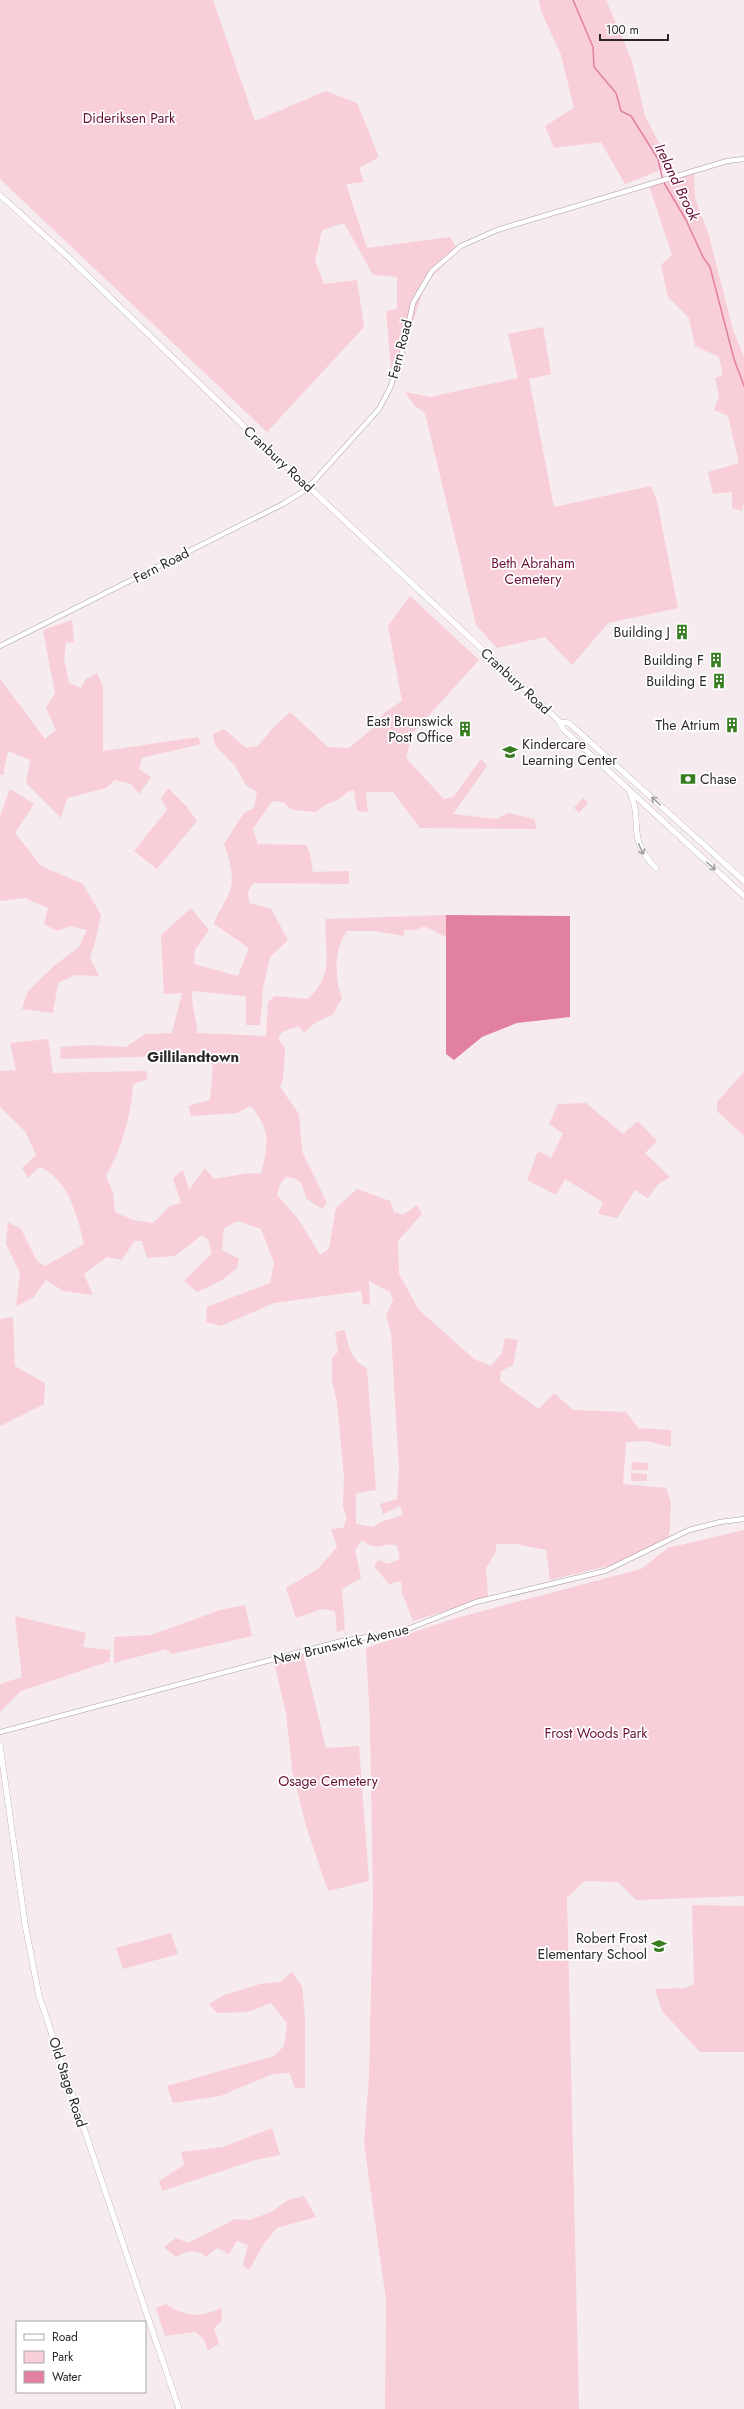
<svg xmlns="http://www.w3.org/2000/svg" width="744" height="2409" font-family="Jost,sans-serif">
	<style>
		.green { fill: #f8ced9 }
		.water { fill: #e280a0 }
		.lines { fill: none; stroke-linecap: round; stroke-linejoin: round }
		.stream { stroke: #e280a0; stroke-width: 1.5 }
		.minor-casing { stroke: #a69b9e; stroke-width: 5.5 }
		.major-casing { stroke: #a69b9e; stroke-width: 6 }
		.minor { stroke: #fff; stroke-width: 4.5 }
		.major { stroke: #fff; stroke-width: 5.5 }
		.oneway { stroke: #a09e9e }
		.labels { text-anchor: middle; stroke-width: 3.5; stroke-linejoin: round; paint-order: stroke }
		.park-label { font-size: 14px; fill: #670f36; stroke: #fff }
		.street-label { font-size: 14px; fill: #2b2728; stroke: #fff }
		.poi-label { font-size: 14px; fill: #2b2728; stroke: #fff; text-anchor: end }
		.water-label { font-size: 15px; font-style: italic; fill: #630932; stroke: #fff }
		.neighbourhood-label { font-size: 15px; font-weight: bold; fill: #2b2728; stroke: #fff }
	</style>
	<rect width="100%" height="100%" fill="#f6ebee"/>
	<g class="green">
		<polygon points="0,0 213,0 255,121 326,91 357,103 379,157 359,168 364,182 346,184 367,248 450,237 458,250 425,284 397,373 391,368 386,311 397,309 397,277 373,275 344,223 322,230 315,261 324,284 357,280 364,327 267,432 0,179"/>
		<polygon points="539,0 606,0 632,61 645,116 671,166 625,184 601,142 554,148 545,126 574,108 561,55 541,11"/>
		<polygon points="694,172 695,198 709,236 733,330 744,357 744,501 742,511 732,508 732,492 713,494 708,472 739,463 728,416 714,410 719,396 715,378 723,375 719,357 695,346 689,318 668,297 661,265 672,255 649,185"/>
		<polygon points="543,327 551,374 529,379 554,507 651,486 657,501 678,608 608,623 572,665 545,637 497,648 476,625 425,413 414,405 405,392 430,397 518,378 508,334"/>
		<path d="M410,596L479,660L412,734L406,758L444,799L454,796L481,759L487,766L453,814L497,819L508,813L534,819L537,829L420,828L393,792H366L368,812L357,811L354,790C344,791 343,798 335,801C326,804 323,806 316,812L292,810L283,802L272,801L253,829L258,844L306,845L310,854L313,872L349,871V884L253,883L248,892L249,903L271,909L288,940L270,957L263,988L260,1025H246V996L192,991C191,1006 197,1019 197,1033L266,1036L268,1002L275,996L308,999C326,982 328,968 326,943C326,933 324,928 326,919L446,915V937L424,926L416,930H404V936L376,931H347C334,949 334,978 342,998L333,1014L313,1024L304,1033L299,1026L282,1032L278,1038L285,1049L283,1080L280,1087L299,1114L302,1151L327,1203L322,1209L306,1198C303,1184 301,1178 286,1177L280,1184L277,1195L299,1220L320,1255L329,1249L336,1208L357,1189L390,1201L394,1212L403,1215L417,1205L422,1214L398,1241L399,1274L419,1310L474,1359L491,1366L502,1353L505,1338L518,1340L513,1365L501,1371L500,1381L539,1409L554,1393L573,1410L626,1412L638,1428L671,1430V1446C663,1446 659,1444 652,1442C644,1440 634,1442 626,1442L623,1484L666,1488L671,1503L669,1537L616,1564L550,1580L546,1550L516,1544H496V1552L486,1568L488,1597L413,1621L402,1593L401,1581L389,1584L374,1566L379,1560L387,1564L400,1559L397,1545C381,1542 378,1553 362,1540L355,1550L361,1578L342,1589L345,1630L337,1632L335,1611L322,1609L296,1618L286,1588L318,1569L337,1547L331,1529L343,1528L347,1517L343,1507L344,1477L337,1402L332,1381V1358L338,1352L335,1332L345,1330C348,1345 351,1361 367,1368L376,1490L356,1493V1524L373,1527L381,1522L403,1515L400,1506L383,1514L380,1504L397,1499L399,1469L391,1333L386,1316L393,1300L390,1292L369,1281L370,1305L363,1304L361,1291L274,1303L221,1326L206,1322L207,1307L270,1283L274,1263L261,1229L238,1221L224,1228L222,1250L239,1259L237,1268L222,1280L197,1292L184,1281L212,1253L208,1239L202,1235L175,1256L147,1258L142,1241H134L122,1260L107,1257L84,1274L93,1295L63,1291L46,1280L33,1298L16,1306L20,1273L6,1244L8,1222L21,1229L37,1261L45,1266L84,1244C78,1217 68,1177 39,1167L28,1178L22,1168L36,1155L25,1131L0,1107V1071L16,1070L10,1043L48,1039L53,1073L146,1071L148,1079L133,1084C131,1117 122,1147 106,1176L113,1193L115,1212L133,1220L153,1223L170,1206L181,1203L173,1178L183,1170L189,1190L205,1168L214,1179L249,1173L261,1174C268,1145 272,1132 251,1106L237,1113L191,1116L188,1106L210,1100L213,1065L170,1056L60,1059L61,1047L90,1045L126,1047L145,1034L172,1033L182,993L164,994L161,935L191,908L209,930L195,950L194,964L238,976L249,948L214,924C218,912 224,905 229,893C236,879 229,858 224,844L244,813L254,808L257,792L246,785L235,766L215,745L213,734L224,729L246,748L258,746L271,730L290,712L328,747L349,748L371,730L384,713L402,701L388,626Z"/>
		<polygon points="72,620 74,643 66,642 64,659 69,683 81,688 86,679 97,673 103,687 103,751 198,737 201,744 142,758 139,769 151,777 139,794 131,784 115,780 106,788 67,798 61,818 26,783 30,760 8,751 3,775 0,775 0,679 45,739 56,730 46,708 55,693 43,630"/>
		<polygon points="168,788 187,807 197,821 157,869 134,851 167,810 161,799"/>
		<polygon points="10,789 34,804 15,833 41,866 83,884 101,915 96,938 90,958 99,976 75,975 58,983 53,1013 22,1009 28,991 54,966 79,947 87,930 70,926 57,931 44,924 48,908 25,898 0,901 0,816"/>
		<polygon points="583,798 588,803 579,813 574,808"/>
		<polygon points="744,1072 744,1136 717,1111 717,1102"/>
		<polygon points="586,1103 623,1134 638,1121 657,1141 645,1153 670,1177 657,1185 648,1198 635,1190 617,1218 598,1214 603,1202 565,1179 556,1195 527,1180 538,1151 551,1158 563,1133 549,1124 558,1104"/>
		<polygon points="13,1317 15,1366 45,1383 44,1404 0,1426 0,1319"/>
		<polygon points="632,1462 648,1463 648,1470 631,1470"/>
		<polygon points="631,1473 647,1474 647,1481 631,1481"/>
		<polygon points="744,1530 744,1896 636,1900 618,1882 584,1881 567,1898 579,2409 385,2409 386,2300 364,2143 369,2077 373,1901 370,1723 366,1648 453,1619 641,1569 668,1548"/>
		<polygon points="245,1605 252,1636 172,1654 166,1649 114,1663 114,1637 151,1635 220,1610"/>
		<polygon points="15,1616 86,1633 83,1647 110,1650 110,1661 21,1691 0,1712 0,1684 22,1677"/>
		<polygon points="303,1654 326,1748 359,1746 369,1881 328,1891 306,1826 292,1769 286,1713 274,1662"/>
		<polygon points="692,1905 744,1906 744,2052 700,2052 662,2011 655,1989 684,1988 694,1985"/>
		<polygon points="171,1933 178,1954 123,1969 116,1948"/>
		<polygon points="292,1972 302,1987 305,2018 305,2087 295,2089 290,2073 273,2074 220,2096 173,2103 167,2086 274,2056 284,2046 287,2023 271,2003 248,2012 217,2013 209,2004 224,1995 260,1984 280,1982"/>
		<polygon points="272,2128 280,2155 255,2160 162,2191 159,2181 184,2165 181,2152 223,2147"/>
		<path d="M304,2196L316,2217L277,2228L265,2242L249,2270L243,2265L248,2245L237,2241L229,2254L217,2248L206,2257C196,2248 186,2251 176,2257L164,2247L176,2238L188,2243L235,2219L250,2220L273,2211L288,2200Z"/>
		<path d="M166,2304C185,2317 201,2318 221,2308L222,2321L214,2328L219,2344L208,2350L203,2338L195,2332L165,2336L156,2308Z"/>
	</g>
	<polygon class="water" points="446,915 570,916 570,1017 517,1023 482,1037 454,1060 446,1054"/>
	<g class="lines">
		<polyline class="stream" points="573,0 593,47 594,67 616,93 621,111 631,116 658,159 663,181 686,220 703,257 710,267 734,359 744,386"/>
		<g class="minor-casing">
			<g id="minor">
				<polyline points="0,646 283,504 307,489 379,409 390,388 401,358 413,303 432,271 461,246 497,230 727,161 744,159"/>
				<polyline points="0,1732 342,1641 400,1632 476,1602 605,1571 689,1530 720,1522 744,1519"/>
			</g>
		</g>
		<g class="major-casing">
			<g id="major">
				<polyline points="0,195 66,255 252,434 558,720 564,730 744,896"/>
				<polyline points="559,722 569,723 744,881"/>
				<path d="M630,792C644,825 625,837 656,868"/>
				<polyline points="0,1745 25,1924 39,1996 179,2409"/>
			</g>
		</g>
		<use href="#minor" class="minor"/>
		<use href="#major" class="major"/>
	</g>
	<defs><path id="oneway-shaft" d="M-6 0H5M1.5-3L5.5 0L1.5 3" fill="none" stroke-width="1.6" stroke-linecap="round" stroke-linejoin="round"/></defs>
	<g class="oneway">
		<use href="#oneway-shaft" transform="translate(656 801) rotate(-138)"/>
		<use href="#oneway-shaft" transform="translate(641 849) rotate(64)"/>
		<use href="#oneway-shaft" transform="translate(711 866) rotate(42)"/>
	</g>
	<defs>
		<g id="building-bare" transform="scale(1.2)"><path d="M-4-6H4V6H1V3H-1V6H-4ZM-2.5-4.3h1.7v1.8h-1.7ZM.8-4.3h1.7v1.8H.8ZM-2.5-1h1.7V.8h-1.7ZM.8-1h1.7V.8H.8Z" fill="#387d21" stroke="#fff" stroke-width="2.5" paint-order="stroke"/></g>
		<g id="school-bare" transform="scale(1.2)"><path d="M0-5L7-2L0 1L-7-2ZM-4 1L0 2.5L4 1V4Q0 6-4 4Z" fill="#387d21" stroke="#fff" stroke-width="2.5" paint-order="stroke"/></g>
		<g id="bank-bare" transform="scale(1.2)"><path d="M-6-4H6V4H-6ZM0-2.3a2.3 2.3 0 1 0 0 4.6a2.3 2.3 0 1 0 0-4.6Z" fill="#387d21" stroke="#fff" stroke-width="2.5" paint-order="stroke"/></g>
	</defs>
	<g fill-rule="evenodd">
		<use href="#building-bare" x="682" y="632"/>
		<use href="#building-bare" x="716" y="660"/>
		<use href="#building-bare" x="719" y="681"/>
		<use href="#building-bare" x="732" y="725"/>
		<use href="#building-bare" x="465" y="729"/>
		<use href="#school-bare" x="510" y="752"/>
		<use href="#bank-bare" x="688" y="779"/>
		<use href="#school-bare" x="659" y="1946"/>
	</g>
	<g class="labels">
		<g class="park-label">
			<text x="129" y="123">Dideriksen Park</text>
			<text x="533" y="568">Beth Abraham<tspan x="533" dy="16">Cemetery</tspan></text>
			<text x="596" y="1738">Frost Woods Park</text>
			<text x="328" y="1786">Osage Cemetery</text>
		</g>
		<g class="street-label">
			<text transform="translate(400 349) rotate(-76)" y="5">Fern Road</text>
			<text transform="translate(279 459) rotate(43)" y="5">Cranbury Road</text>
			<text transform="translate(161 565) rotate(-27)" y="5">Fern Road</text>
			<text transform="translate(516 681) rotate(43)" y="5">Cranbury Road</text>
			<text transform="translate(341 1644) rotate(-13)" y="5">New Brunswick Avenue</text>
			<text transform="translate(68 2082) rotate(72)" y="5">Old Stage Road</text>
		</g>
		<g class="poi-label">
			<text x="670" y="637">Building J</text>
			<text x="704" y="665">Building F</text>
			<text x="707" y="686">Building E</text>
			<text x="453" y="726">East Brunswick<tspan x="453" dy="16">Post Office</tspan></text>
			<text x="720" y="730">The Atrium</text>
			<text x="522" y="749" text-anchor="start">Kindercare<tspan x="522" dy="16">Learning Center</tspan></text>
			<text x="700" y="784" text-anchor="start">Chase</text>
			<text x="647" y="1943">Robert Frost<tspan x="647" dy="16">Elementary School</tspan></text>
		</g>
		<g class="water-label">
			<text transform="translate(677 182) rotate(64)" y="5">Ireland Brook</text>
		</g>
		<g class="neighbourhood-label">
			<text x="193" y="1062">Gillilandtown</text>
		</g>
	</g>
	<rect x="16" y="2321" width="130" height="72" fill="#ffffff" stroke="#aaa9a9"/>
	<rect x="24" y="2334" width="20" height="6" fill="#ffffff" stroke="#aaa9a9"/>
	<text x="52" y="2341" font-size="12" fill="#2b2728">Road</text>
	<rect x="24" y="2351" width="20" height="12" fill="#f8ced9" stroke="#aaa9a9"/>
	<text x="52" y="2361" font-size="12" fill="#2b2728">Park</text>
	<rect x="24" y="2371" width="20" height="12" fill="#e280a0" stroke="#aaa9a9"/>
	<text x="52" y="2381" font-size="12" fill="#2b2728">Water</text>
	<path d="M600 34v6h68v-6" fill="none" stroke="#2b2728" stroke-width="2"/>
	<text x="606" y="34" font-size="12" fill="#2b2728" stroke="#ffffff" stroke-width="3" paint-order="stroke">100 m</text>
</svg>
